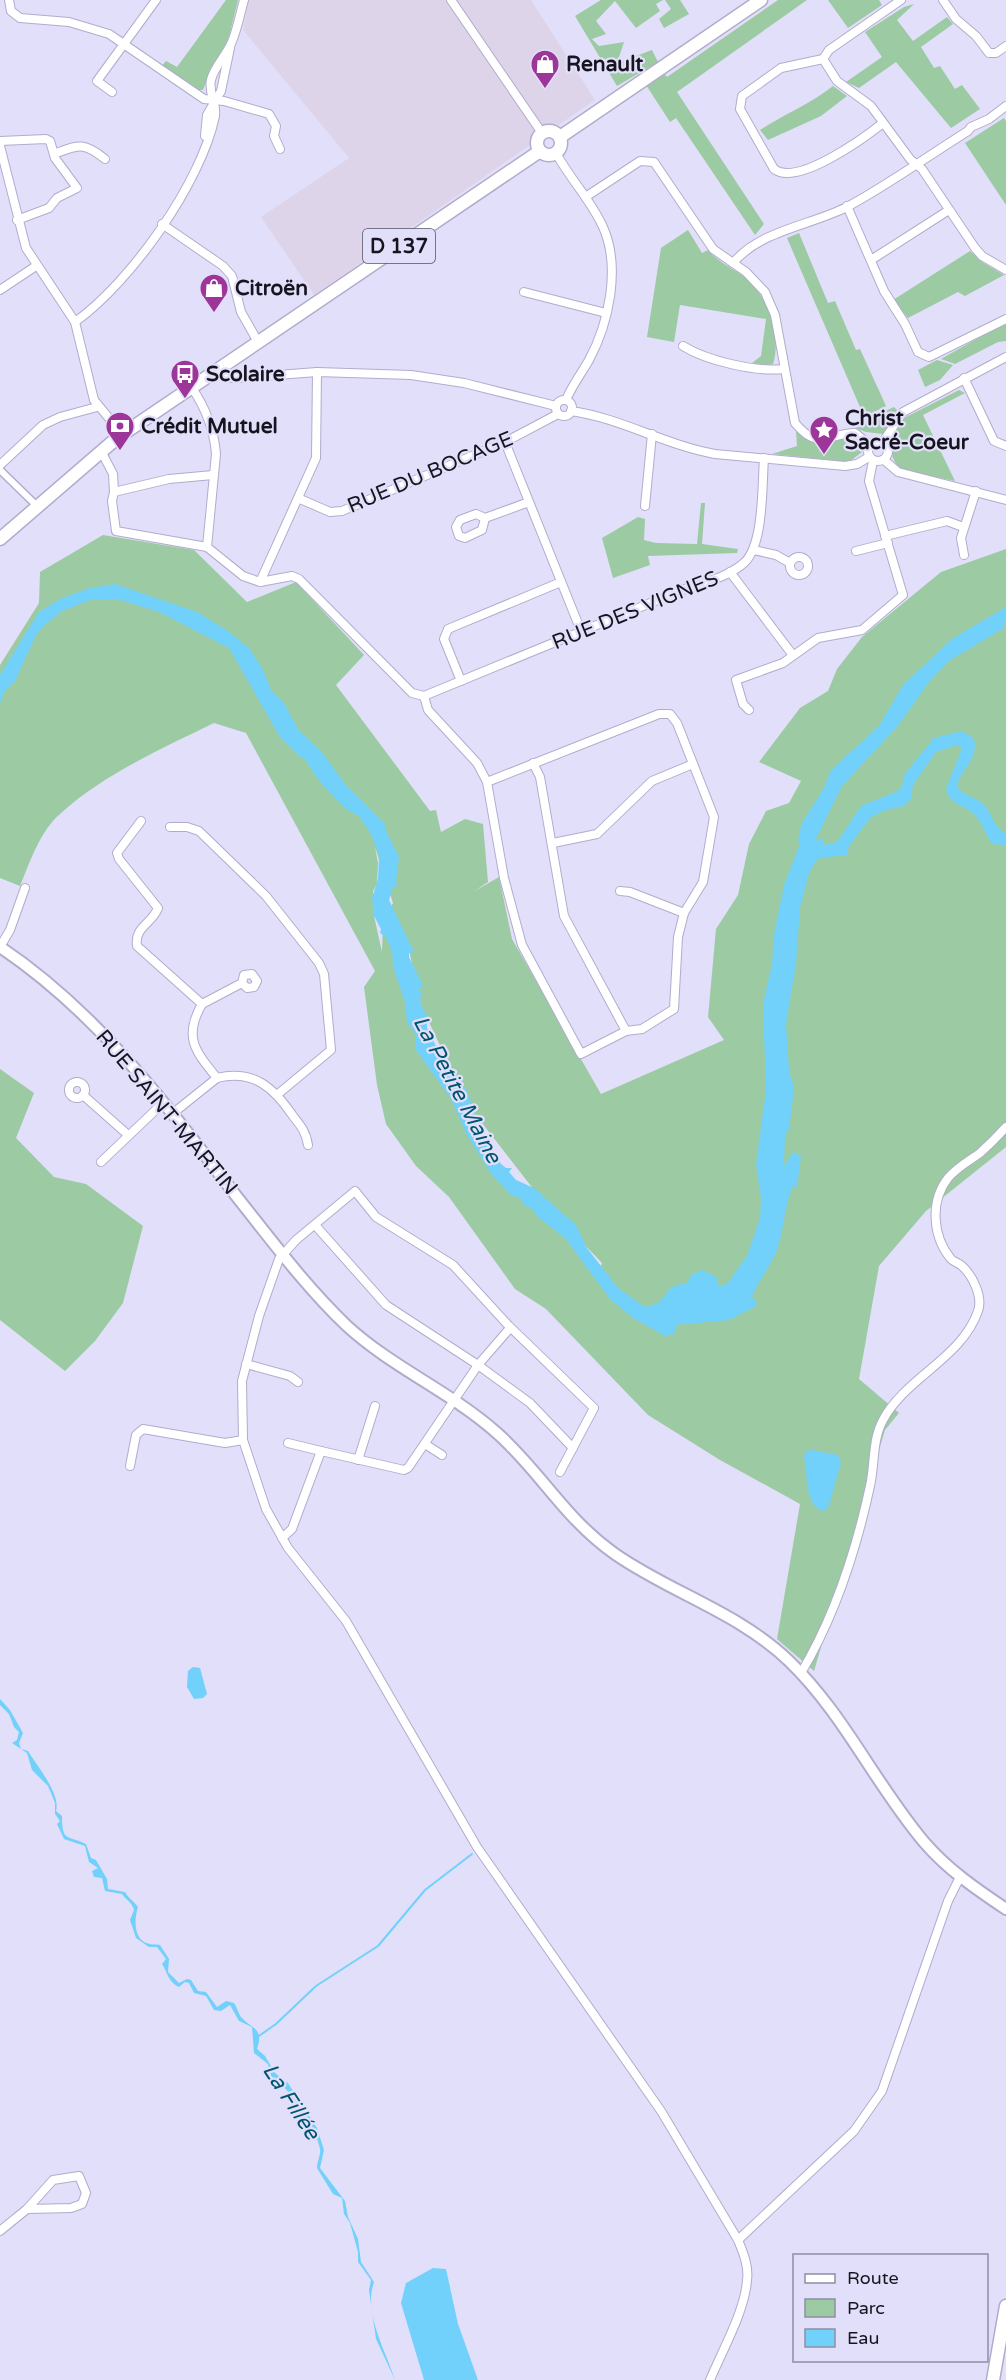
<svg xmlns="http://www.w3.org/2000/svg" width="1006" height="2380" font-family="'Varela Round',sans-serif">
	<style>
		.industrial { fill: #ded4e9 }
		.green { fill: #9ccaa3; fill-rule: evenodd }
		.water { fill: #71d1fa }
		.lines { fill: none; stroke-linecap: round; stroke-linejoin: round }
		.stream { stroke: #71d1fa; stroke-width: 2 }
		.pedestrian-casing { stroke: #b1accc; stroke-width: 9 }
		.minor-casing { stroke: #b1accc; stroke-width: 10 }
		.secondary-casing { stroke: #b1accc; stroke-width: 14 }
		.primary-casing { stroke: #b1accc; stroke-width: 15 }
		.pedestrian { stroke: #fff; stroke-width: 6 }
		.minor { stroke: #fff; stroke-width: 8 }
		.secondary { stroke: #fff; stroke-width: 10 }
		.primary { stroke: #fff; stroke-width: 12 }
		.labels { text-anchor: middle; stroke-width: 4.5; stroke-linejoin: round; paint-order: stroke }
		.shield { fill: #e2dffa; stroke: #535161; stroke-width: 1.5 }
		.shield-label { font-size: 20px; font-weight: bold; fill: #16141f }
		.poi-label { font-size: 21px; font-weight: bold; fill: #16141f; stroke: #e2dffa; text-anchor: start }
		.street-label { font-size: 21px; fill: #16141f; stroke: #e2dffa }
		.water-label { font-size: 22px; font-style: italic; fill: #005570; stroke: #e2dffa }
	</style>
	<rect width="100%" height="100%" fill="#e2dffa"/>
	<polygon class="industrial" points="248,0 531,0 595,100 314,295 261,217 349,158 243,30"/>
	<g class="green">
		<polygon points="226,0 238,0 227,45 211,70 203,90 196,90 161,67 166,61 177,67"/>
		<polygon points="601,0 663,0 656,4 660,11 636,28 615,1 596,21 606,34 592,39 599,46 624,42 617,63 652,50 658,62 617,86 575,16"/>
		<polygon points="665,0 680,0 689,14 664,28 659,19 671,9"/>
		<polygon points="778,0 807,0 677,92 764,224 755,235 676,118 670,122 646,85 664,73 667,77"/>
		<polygon points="828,0 879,0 882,5 848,28"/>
		<polygon points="914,4 897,20 913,41 947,17 953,24 921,47 934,68 940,66 955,89 962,85 980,109 951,128 896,62 859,88 846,82 882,57 865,32 904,7"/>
		<path d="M833,86L847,96L821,116L768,140L760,130C785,114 810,104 833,86Z"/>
		<polygon points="1004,118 1006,121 1006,205 965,143"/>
		<path d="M688,230L702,253L708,250C719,263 733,268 746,278C768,296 782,337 773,364L764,366L752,363L761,356L766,319L680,305L674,342L647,337L661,248Z"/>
		<polygon points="799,233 828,303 835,301 856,350 860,349 886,406 874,412 866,421 787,238"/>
		<polygon points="970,251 982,262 1004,275 965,296 958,292 908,318 893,300"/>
		<polygon points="1006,322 1006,341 998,342 955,364 941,359"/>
		<polygon points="937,360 953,365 940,380 925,387 918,370"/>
		<path d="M959,390L965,393L923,415L955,481L901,470C885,453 890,434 904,418Z"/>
		<path d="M894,407L897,410L883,434L866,432L855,428C871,424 879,413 894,407Z"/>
		<path d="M796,430C822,451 828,437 855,437L862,444V452L849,462L772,454L797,446Z"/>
		<polygon points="701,503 705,503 702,544 738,549 737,553 648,556 650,565 613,578 602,538 638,517 645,519 644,540 656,543 697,544"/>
		<path d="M103,535L194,550L247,602L296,582L364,655L336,685L430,811L436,810L441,832L465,819L483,824L488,882L473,892L499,877L512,939L601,1094L724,1040L708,1017L716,929L738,895L749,844L766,811L789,803L801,781L759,762L800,708L828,691L837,669L862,637L941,572L1006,549V1147L926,1211L879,1266L859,1379L899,1413L885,1430L814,1671L777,1639L800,1504L720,1460L648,1415L546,1309L515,1289L449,1197L416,1166L386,1124L377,1085L364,987L375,971L246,733L214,723C163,748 102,775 60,814C40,831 30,862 20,886L0,878V665L39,603L40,572ZM375,847L393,903L383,921L382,952L374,916L373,891L377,884L378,863ZM406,936L421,1005L465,1099L412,1015ZM468,1105L545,1204L528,1197L480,1146ZM551,1210L602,1263L598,1273Z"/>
		<polygon points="0,1069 34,1093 16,1138 54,1177 86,1184 143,1226 123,1303 95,1341 65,1371 0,1320"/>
	</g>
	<g class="water">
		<path d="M115,584L197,612L228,631L250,649L263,670L271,690L284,703L299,731L321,751L345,784L386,825L385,829L399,857L396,881L398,884L393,887L389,900L414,952L409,953V957L423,986L418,991L423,993L420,996L421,1005L427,1016V1028L437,1048L466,1089L480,1127L501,1164L506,1168H512L509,1172L516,1180L534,1188L576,1225L587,1248L618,1288L645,1307L658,1303C669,1293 668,1283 687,1284L691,1275L702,1270L718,1278V1286L727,1284L747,1256L760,1218L761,1198L756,1164L766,1090L763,1004L772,964L774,935L784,885L800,844L798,839L802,823L824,788L831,770L879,726L903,685L952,639L1006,607L1004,628L949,661L929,682L898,726L842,786L815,841L823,838L824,845L837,842L861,806L898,791L903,784L904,775L934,738L962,731L974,739C979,760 960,770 957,786C962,796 975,796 983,804C994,815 991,825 1006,834V845L992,844C986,835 982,822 974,814C964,804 950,806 946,789L962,748L957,745L936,752L913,785L911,799L904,806L886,810L871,817L849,846L847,855L820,858L816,861L809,873L800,908L796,963L786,1024L789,1070L794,1088L789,1129L785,1135L784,1166L793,1152L801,1156L797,1187L793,1186C784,1206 784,1230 777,1250C770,1267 759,1280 752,1296L758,1305L729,1320L675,1325L676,1335L670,1333L667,1337L633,1318L610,1299L565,1238L539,1218L531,1208L524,1205L520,1198L511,1195L492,1175L467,1135L451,1099L416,1050L415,1033L407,1022L405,1002L393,967L392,951L386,937L380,933L381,929L374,916L372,898L378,879L379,856L372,836L359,816L346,809L320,782L304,758L300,757L280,737L229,648L159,612L117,599H93L62,611L45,625L36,635L15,681L4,692L0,704V675L39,612L62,598L90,588Z"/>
		<path d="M812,1450L838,1455L841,1462L829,1506L824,1511C804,1507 808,1473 804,1457L806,1451Z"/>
		<polygon points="193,1667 200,1668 207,1694 203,1698 194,1699 187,1687 188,1671"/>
		<path d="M0,1699L10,1710L23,1733L19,1743L21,1749L28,1751C37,1766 61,1794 56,1811L62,1816C62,1842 67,1835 86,1844L91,1858L96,1860L107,1879L108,1889L125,1892C128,1898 134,1901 138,1907C134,1919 133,1941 150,1944C153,1945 156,1944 160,1945L169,1959L168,1972L179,1983L187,1979L191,1980L198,1991L206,1992L217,2007L226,2001L234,2003C237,2007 238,2013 241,2017C253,2030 264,2028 257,2049L265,2056L275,2073L288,2083L317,2128L324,2150L320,2168L345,2201L348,2217L358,2239L361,2262L374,2282C363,2313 386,2351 395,2380L376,2339L369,2290L371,2280L358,2262V2252L350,2223L344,2214L342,2198L333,2194L317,2168C317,2161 321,2155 320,2149C316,2128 289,2087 271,2076L268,2064L254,2053L252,2027L239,2021L230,2005L221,2011L214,2010L206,1996L194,1993L189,1983L185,1982L179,1987C168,1982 168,1973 162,1964L166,1959L157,1947H149L136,1938L130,1920L134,1910C132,1902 126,1900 122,1894L105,1891L102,1878L94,1877L92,1871L98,1868L89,1862L85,1846L64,1839L57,1824L60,1821L55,1814V1803L48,1786L32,1770L27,1753L12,1743L17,1740L19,1732L14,1727L9,1714L0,1705Z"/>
		<polygon points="433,2268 446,2269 458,2324 478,2380 424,2380 401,2303 406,2283"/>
	</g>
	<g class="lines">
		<polyline class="stream" points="256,2038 276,2024 316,1986 378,1946 425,1890 472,1854"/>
		<g class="pedestrian-casing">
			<polyline id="pedestrian" points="0,470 37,506"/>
		</g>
		<g class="minor-casing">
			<g id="minor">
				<polyline points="9,0 11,11 20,18 69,22 109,34 204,99 224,101 269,114 276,126 274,136 280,149"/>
				<polyline points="451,0 542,133"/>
				<polyline points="943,0 956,19 976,36 989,53 996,53 1006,46"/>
				<path d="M823,59L781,68L742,96L740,109L774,169C797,187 864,138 883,123"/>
				<polyline points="823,59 837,81 871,106 910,159 922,169 975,248 982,256 1006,270"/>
				<polyline points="823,59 829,50 901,0"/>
				<polyline points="112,92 97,81 156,0"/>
				<polyline points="205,136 207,115 221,91 230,48"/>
				<polyline points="0,141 46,139 50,141 55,158 77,188 57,198 49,208 17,220"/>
				<polyline points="0,146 26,248 75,322 94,400 122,434"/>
				<path d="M556,153C570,179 591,200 603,227C621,267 609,323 589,360C581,374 572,386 566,400"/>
				<path d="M54,154C78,145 83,141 105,159"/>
				<path d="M587,196L640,161L654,162L713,249L746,272L765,292L775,315L795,423C818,451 827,434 855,433L870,445"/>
				<polyline points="847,206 884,291 905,324 918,352 929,357 1006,319"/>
				<polyline points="162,224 223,266 232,276 241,312 258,342"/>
				<polyline points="871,260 949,210"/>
				<path d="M733,263C761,230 809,226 847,207C888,185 928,156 968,131L971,127L989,119L1006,106"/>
				<polyline points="0,290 36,266"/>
				<polyline points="524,292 606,313"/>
				<path d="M75,322C131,282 201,183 215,116C217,103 208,93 211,80C214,67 225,57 231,44C237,31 240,14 244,0"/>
				<path d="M683,346C707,361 756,372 783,369"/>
				<polyline points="218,370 228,378 236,378 317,372 411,375 464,383 556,406"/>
				<polyline points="964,378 994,441 1006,446"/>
				<path d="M192,388C205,407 214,430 216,454L207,547"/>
				<circle cx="564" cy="408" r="8"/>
				<path d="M571,411C621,418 665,445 715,454L845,466L857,464L869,457"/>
				<circle cx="878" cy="451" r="10"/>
				<polyline points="505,442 581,631"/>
				<polyline points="883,442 903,412 1006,357"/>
				<polyline points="101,451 113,474 114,492 169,479 213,475"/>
				<polyline points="884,460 898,472 1006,500"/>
				<polyline points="0,465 43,425 60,417 97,407"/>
				<polyline points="114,492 112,501 116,531 207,547 243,576 260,582 292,576 299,579 412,693 424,696 428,710 477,763 487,782 504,878 522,945 581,1054 626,1031 642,1029 674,1009 678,937 684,913 703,882 714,817 677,723 670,714 659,714 487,782"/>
				<polyline points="300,499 330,512 342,511 505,442 558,414"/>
				<polyline points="645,506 652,434"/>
				<polyline points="485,518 482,530 465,538 459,536 456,527 460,520 476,514 485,518 529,502"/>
				<polyline points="885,536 947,521 963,527"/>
				<polyline points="754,550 776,555 790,563"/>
				<polyline points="856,551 888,543"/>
				<polyline points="964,555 961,538 976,491"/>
				<circle cx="799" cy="566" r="9"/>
				<polyline points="730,572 792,654"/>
				<polyline points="260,582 316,458 317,372"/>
				<polyline points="461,681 444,639 448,629 561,582"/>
				<path d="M424,696L682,590C703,583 729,577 745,562C764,543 762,484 764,458"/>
				<polyline points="749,710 743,704 736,680 783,663 818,638 862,630 903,595 869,481 873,461"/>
				<polyline points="533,763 540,777 564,916 626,1031"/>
				<path d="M141,821L117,853L119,859L158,908C152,924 134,927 137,946L202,1004C183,1037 195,1051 217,1078L172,1114"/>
				<polyline points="170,827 187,827 199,831 266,896 319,963 324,974 331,1050 278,1094"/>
				<polyline points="553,843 597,834 652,781 693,764"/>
				<polyline points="620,891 630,892 684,913"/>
				<polyline points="0,947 10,930 25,888"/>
				<polyline points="202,1004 242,983 244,975 252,974 257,981 254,987 247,988 242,983"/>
				<path d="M217,1078C254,1069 274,1088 293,1116C301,1126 306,1132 308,1145"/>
				<circle cx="77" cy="1090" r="8"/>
				<polyline points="83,1095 127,1134"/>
				<polyline points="101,1162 163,1103"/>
				<polyline points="315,1225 386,1305 478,1365 530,1403 573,1448"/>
				<polyline points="246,1364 290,1376 298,1382"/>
				<polyline points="288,1443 321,1451"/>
				<polyline points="425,1444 442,1455"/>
				<polyline points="358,1460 375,1406"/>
				<polyline points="130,1466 136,1435 143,1429 225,1443 243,1440"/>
				<path d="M560,1472L594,1408L509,1326L453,1265L376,1217L355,1191L296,1240L279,1259L259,1316L242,1381L243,1440L266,1509L288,1548L346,1621L477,1847L661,2111L738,2240C743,2252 749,2266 747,2280C745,2311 722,2351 710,2380"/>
				<polyline points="282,1538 292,1529 321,1451 404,1470 408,1468 478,1365 510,1328"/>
				<path d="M801,1673C835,1616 856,1551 870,1486C875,1464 872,1440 883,1420C905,1378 962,1358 978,1311C983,1297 973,1276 962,1266C959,1263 954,1262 951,1259C932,1236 930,1201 948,1178C957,1167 969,1161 980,1153C989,1145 998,1136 1006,1127"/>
				<polyline points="0,2231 27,2209 53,2180 79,2176 86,2193 82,2204 71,2208 27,2209"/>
				<polyline points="738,2240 854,2131 882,2091 948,1901 960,1877"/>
			</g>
		</g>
		<g class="secondary-casing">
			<path id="secondary" d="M0,947C97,1012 167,1105 237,1197C272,1241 306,1287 347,1326C393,1368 451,1392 497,1433C541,1472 564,1518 615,1554C671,1593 738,1612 789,1661C844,1714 875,1784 924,1842C947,1869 976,1889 1006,1909"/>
		</g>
		<g class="primary-casing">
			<g id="primary">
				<circle cx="549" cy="143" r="12"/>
				<polyline points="560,137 761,0"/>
				<polyline points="0,539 117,438 540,151"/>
				<polyline points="993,2380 1006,2306"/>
			</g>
		</g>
		<use href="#pedestrian" class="pedestrian"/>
		<use href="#minor" class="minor"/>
		<use href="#secondary" class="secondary"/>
		<use href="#primary" class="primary"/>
	</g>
	<defs>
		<g id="shop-pin" transform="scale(1.5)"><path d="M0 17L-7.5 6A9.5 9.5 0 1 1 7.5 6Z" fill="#9d3699" stroke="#e2dffa"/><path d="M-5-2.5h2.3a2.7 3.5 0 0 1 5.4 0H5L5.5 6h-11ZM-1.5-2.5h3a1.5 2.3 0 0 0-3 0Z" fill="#fff"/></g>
		<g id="bus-pin" transform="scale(1.5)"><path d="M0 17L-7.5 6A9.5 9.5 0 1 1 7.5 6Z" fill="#9d3699" stroke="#e2dffa"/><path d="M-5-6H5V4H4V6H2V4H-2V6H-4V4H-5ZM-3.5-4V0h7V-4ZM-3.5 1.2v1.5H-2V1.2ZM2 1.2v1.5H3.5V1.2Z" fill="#fff"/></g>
		<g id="bank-pin" transform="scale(1.5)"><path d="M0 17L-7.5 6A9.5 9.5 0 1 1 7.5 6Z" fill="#9d3699" stroke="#e2dffa"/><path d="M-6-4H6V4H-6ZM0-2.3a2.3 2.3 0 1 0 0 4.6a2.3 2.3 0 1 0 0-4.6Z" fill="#fff"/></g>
		<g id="sight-pin" transform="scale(1.5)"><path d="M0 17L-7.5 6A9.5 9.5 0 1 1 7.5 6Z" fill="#9d3699" stroke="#e2dffa"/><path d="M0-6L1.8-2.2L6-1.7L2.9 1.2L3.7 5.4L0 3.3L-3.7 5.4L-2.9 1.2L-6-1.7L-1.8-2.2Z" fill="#fff"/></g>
	</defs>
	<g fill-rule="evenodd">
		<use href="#shop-pin" x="545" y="64"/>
		<use href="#shop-pin" x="214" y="288"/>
		<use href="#bus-pin" x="185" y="374"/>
		<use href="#bank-pin" x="120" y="426"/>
		<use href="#sight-pin" x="824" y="430"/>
	</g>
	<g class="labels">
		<rect class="shield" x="363" y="229" width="72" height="34" rx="4.5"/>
		<g class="shield-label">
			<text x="399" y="253">D 137</text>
		</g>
		<g class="poi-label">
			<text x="566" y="71">Renault</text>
			<text x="235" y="295">Citroën</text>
			<text x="206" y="381">Scolaire</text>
			<text x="845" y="425">Christ<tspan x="845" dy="24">Sacré-Coeur</tspan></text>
			<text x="141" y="433">Crédit Mutuel</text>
		</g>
		<g class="street-label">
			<text transform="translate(430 472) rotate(-23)" y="7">RUE DU BOCAGE</text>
			<text transform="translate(635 610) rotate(-22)" y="7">RUE DES VIGNES</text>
			<text transform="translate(167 1112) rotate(50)" y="7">RUE SAINT-MARTIN</text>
		</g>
		<g class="water-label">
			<text transform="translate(458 1089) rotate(62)" y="8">La Petite Maine</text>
			<text transform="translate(292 2101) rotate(57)" y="8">La Fillée</text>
		</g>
	</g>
	<rect x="793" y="2254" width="195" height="108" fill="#e2dffa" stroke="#908ea2" stroke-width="1.5"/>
	<rect x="805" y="2274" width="30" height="9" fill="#ffffff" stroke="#908ea2" stroke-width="1.5"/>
	<text x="847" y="2284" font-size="18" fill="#16141f">Route</text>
	<rect x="805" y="2299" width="30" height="18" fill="#9ccaa3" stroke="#908ea2" stroke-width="1.5"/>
	<text x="847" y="2314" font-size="18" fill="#16141f">Parc</text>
	<rect x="805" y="2329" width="30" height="18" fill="#71d1fa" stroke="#908ea2" stroke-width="1.5"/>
	<text x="847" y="2344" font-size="18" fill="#16141f">Eau</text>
</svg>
